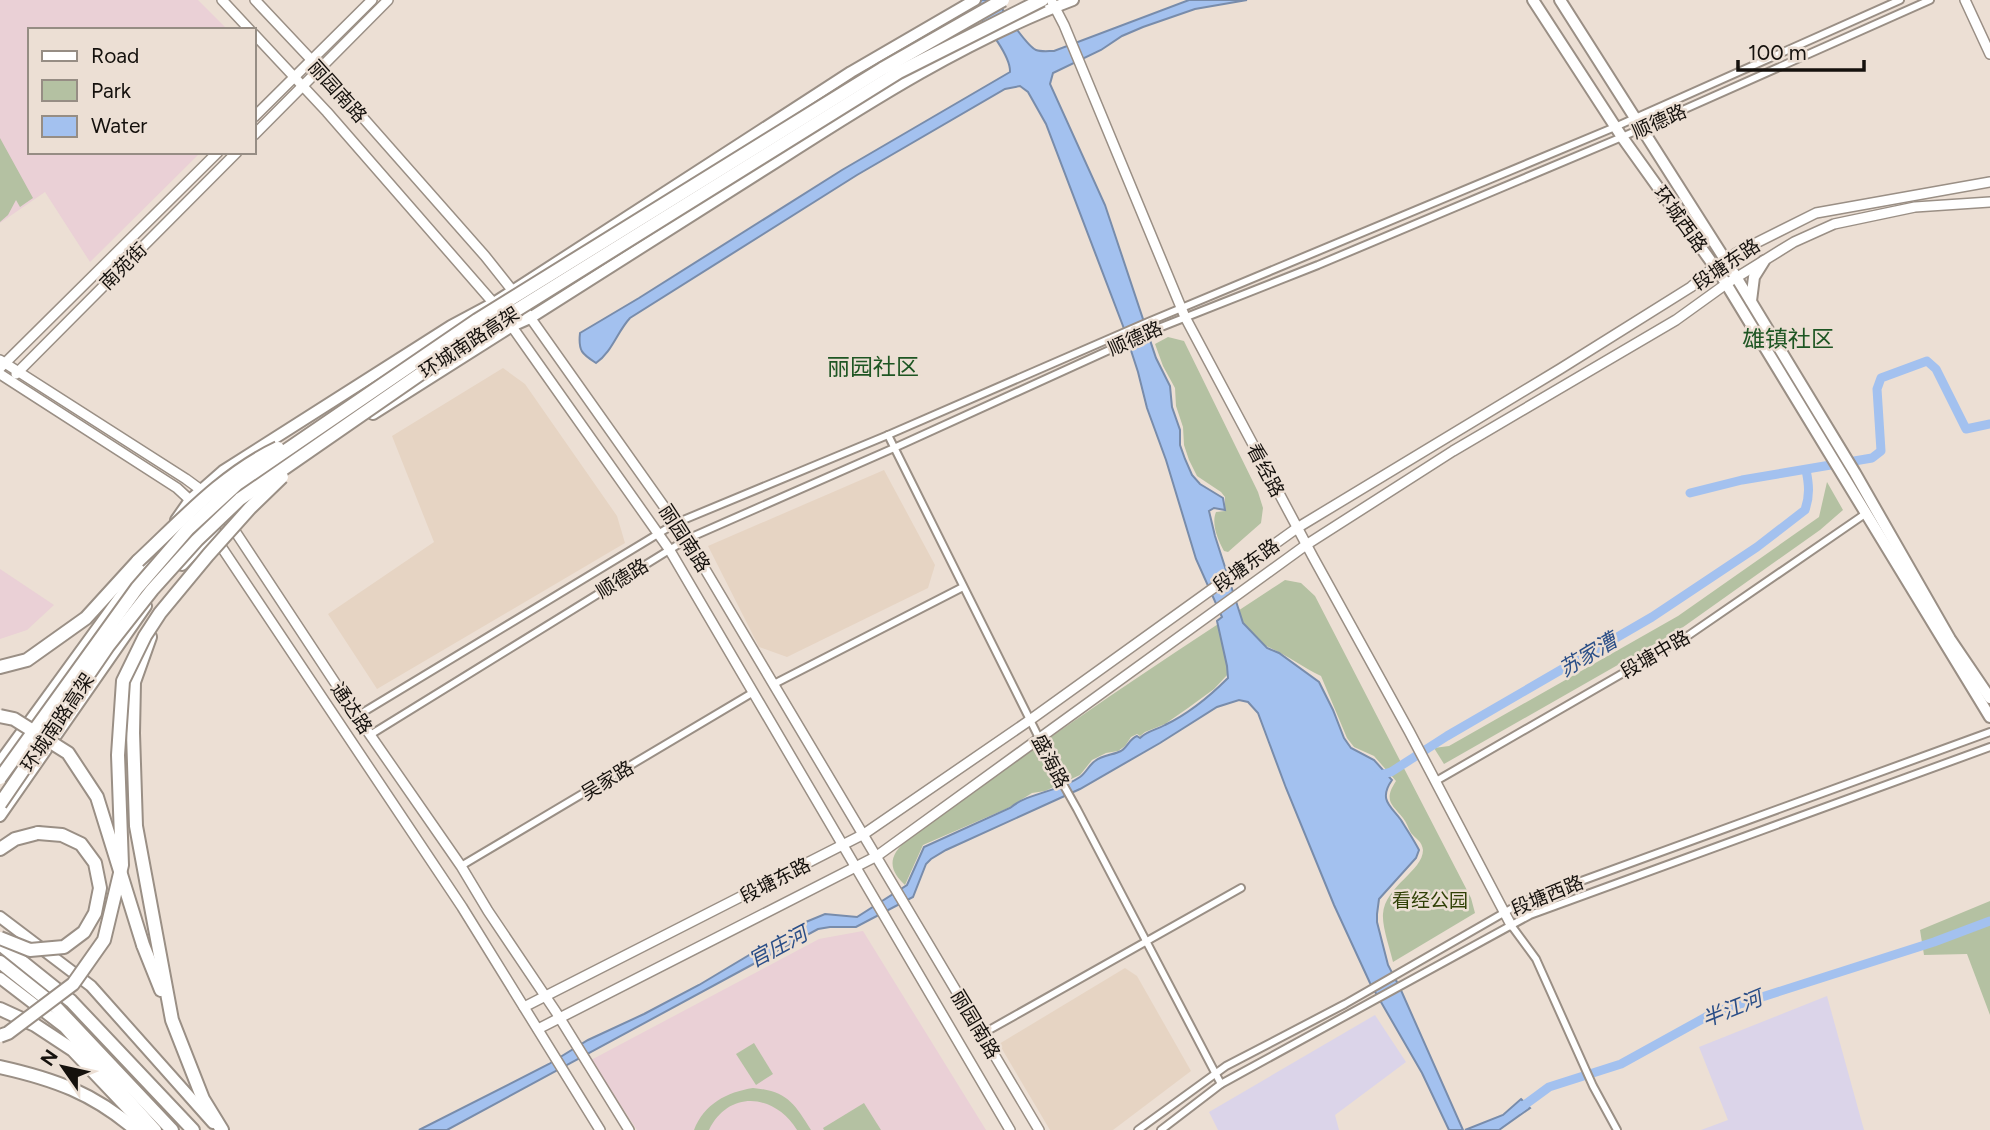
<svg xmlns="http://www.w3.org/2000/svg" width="1990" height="1130" font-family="Figtree,'Noto Sans SC',sans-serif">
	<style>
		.built { fill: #e6d4c3 }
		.industrial { fill: #dbd4e9 }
		.education { fill: #ead0d6 }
		.green { fill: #b4c1a2 }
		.water { fill: #a3c1ef; stroke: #788cab; stroke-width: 2 }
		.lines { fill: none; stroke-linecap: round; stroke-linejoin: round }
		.canal { stroke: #a3c1ef; stroke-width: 9 }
		.street-casing { stroke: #9a8f85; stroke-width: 10 }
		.secondary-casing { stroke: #9a8f85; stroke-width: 12 }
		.primary-casing { stroke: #9a8f85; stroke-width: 14 }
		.highway-casing { stroke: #9a8f85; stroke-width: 16 }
		.street { stroke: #fff; stroke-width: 6 }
		.secondary { stroke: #fff; stroke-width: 9 }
		.primary { stroke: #fff; stroke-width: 10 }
		.highway { stroke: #fff; stroke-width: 12 }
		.highway-bridge-casing { stroke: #9a8f85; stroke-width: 16; stroke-linecap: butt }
		.highway-bridge { stroke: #fff; stroke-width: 12 }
		.labels { text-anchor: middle; stroke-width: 5; stroke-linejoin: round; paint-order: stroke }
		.street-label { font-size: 19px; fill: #15110d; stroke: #ecdfd4 }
		.park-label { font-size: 19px; fill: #304106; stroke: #ecdfd4 }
		.water-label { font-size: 21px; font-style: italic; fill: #2a4e87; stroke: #ecdfd4 }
		.quarter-label { font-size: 23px; fill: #1e5623; stroke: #ecdfd4 }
	</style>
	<rect width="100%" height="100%" fill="#ecdfd4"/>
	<g class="built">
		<polygon points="503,368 525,384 617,516 625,543 377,689 328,614 434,542 392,436"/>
		<polygon points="884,470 935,565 928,588 787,657 759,647 708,546"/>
		<polygon points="1125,968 1137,976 1191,1071 1113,1130 1050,1130 999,1044"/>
	</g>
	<g class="industrial">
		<polygon points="1827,996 1864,1130 1701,1130 1728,1120 1699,1047"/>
		<polygon points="1375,1015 1406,1062 1335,1115 1339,1130 1218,1130 1209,1112"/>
	</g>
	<g class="education">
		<polygon points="0,0 198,0 228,30 30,30 30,152 201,152 90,262 45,192 0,223"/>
		<polygon points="0,569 54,605 27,630 0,639"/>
		<polygon points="863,931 986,1130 637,1130 591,1060 819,939"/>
	</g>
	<g class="green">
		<polygon points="0,138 33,198 20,207 16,200 8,215 0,222"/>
		<path d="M1168,337L1184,341L1258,492L1263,508L1261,523L1228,552L1224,551C1218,540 1211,524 1216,512L1225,511V497L1221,492L1197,476L1189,460L1184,445L1183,427L1176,406L1175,388L1163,366L1155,344Z"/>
		<polygon points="1827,482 1843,510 1820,530 1679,630 1444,764 1434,748 1449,746 1678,616 1819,517"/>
		<path d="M1285,580L1301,583L1315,596L1471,898L1475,913L1393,962C1390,949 1382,927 1383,914C1385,886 1423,871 1423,850C1422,841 1416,839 1411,833C1408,828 1407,823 1403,818C1392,804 1383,801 1396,781L1374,756L1354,747L1347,738L1321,676C1302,667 1286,654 1266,646L1228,674L1214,689L1188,708L1165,724L1145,732L1140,736L1137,734L1131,737L1125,746L1118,751L1106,753L1092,760L1080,775L1045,791L1032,793L1008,808L923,845L905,885C895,876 888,865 896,852C908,833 956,804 976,790C1077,717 1181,648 1285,580Z"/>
		<polygon points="1990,901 1990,1015 1967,954 1924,955 1920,930"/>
		<polygon points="754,1043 773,1074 756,1085 736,1054"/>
		<path d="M753,1088C787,1091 794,1103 811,1130H797C775,1094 729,1089 709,1130H694C704,1104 727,1092 753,1088Z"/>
		<polygon points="864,1103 881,1130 824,1130 823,1128"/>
	</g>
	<g class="water">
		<path d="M966,0H996C1004,11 1026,46 1036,50C1041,52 1048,51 1054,51L1189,0H1247L1195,9L1143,27L1122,36L1101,50L1053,73L1050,84L1105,205L1156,358L1170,386L1172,407L1180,430V445L1185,459L1192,475L1200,484L1223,498L1225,510L1214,508L1209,511L1215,536L1243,623L1267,648L1279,653L1319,682L1333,710L1344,738L1351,748L1374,760L1392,780C1378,800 1391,806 1401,820C1407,830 1414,840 1419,850L1416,858L1379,899L1377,914V922L1388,965L1400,988L1463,1130H1449L1422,1073L1370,983L1334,905L1286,788L1258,713L1248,702L1239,700L1217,707L1160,743L1080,789L946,850L931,859L926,864L913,897L856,927H830L818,929L447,1130H419L549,1064L588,1040L644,1014L699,985L801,924L825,914L857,917L907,885L924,847L1010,808C1029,792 1059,792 1080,777C1086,773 1089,765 1095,761C1103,755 1113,755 1121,751C1128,747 1129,739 1137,736L1140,738C1147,731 1156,730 1165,725C1188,714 1210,696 1228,678L1227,666L1217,621L1222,617L1196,559L1166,460L1147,408L1138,372L1123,326L1046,124L1028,92L1020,86L1005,89L857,175L630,318C617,332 612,352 596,363C582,354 578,351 580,333L639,298L842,170L1010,72C1011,53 978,16 966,0Z"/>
		<polygon points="1521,1099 1530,1108 1499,1130 1465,1130 1503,1115"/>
	</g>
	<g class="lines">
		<g class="canal">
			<polyline points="1690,493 1742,480 1872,458 1881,451 1877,389 1881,378 1927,361 1936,369 1966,429 1990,424"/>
			<path d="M1376,776L1391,772L1447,736L1652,617L1757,547L1805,510C1810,496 1809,484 1806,470"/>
			<polyline points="1519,1109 1549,1087 1621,1064 1715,1012 1934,942 1990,921"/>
		</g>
		<g class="street-casing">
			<g id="street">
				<polyline points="888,435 1054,768 1077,809 1221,1084"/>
				<polyline points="774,684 963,587"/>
				<polyline points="357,716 676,523 888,435 1148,322 1615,127 1900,0"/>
				<polyline points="370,735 687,539 894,448 1151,331 1318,265 1622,137 1930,0"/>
				<polyline points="1436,781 1689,635 1865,514"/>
				<polyline points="461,866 752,693"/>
				<polyline points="1511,925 1536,959 1593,1086 1617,1130"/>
				<polyline points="982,1034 1241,888"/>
				<polyline points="1138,1130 1226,1066 1345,1004 1521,903 1990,732"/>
				<polyline points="1161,1130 1221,1084 1530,915 1990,747"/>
			</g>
		</g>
		<g class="secondary-casing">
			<g id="secondary">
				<polyline points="222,0 250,30"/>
				<polyline points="255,0 320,69 485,256 516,295"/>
				<polyline points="1051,0 1064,25 1185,317 1313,557 1409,731 1511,925"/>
				<polyline points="1965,0 1990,54"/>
				<polyline points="254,34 327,112 497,307"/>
				<polyline points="254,117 372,0"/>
				<polyline points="254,135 388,0"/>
				<polyline points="527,313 687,539 1039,1130"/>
				<polyline points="508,321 669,549 1010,1130"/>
				<polyline points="0,360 186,479 201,490 227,519 357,716 461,866 488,911 556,1012 629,1130"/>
				<polyline points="0,368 218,152"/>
				<polyline points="0,374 177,488 190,500 462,907 600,1130"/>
				<polyline points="16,374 237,152"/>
				<polyline points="524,1007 864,834 1030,720 1297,528 1560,369 1691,287 1714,267 1738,252 1816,213 1990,182"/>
				<polyline points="538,1029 877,856 1306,545 1453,451 1676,320 1726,284 1794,242 1834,224 1915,207 1990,202"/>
			</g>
		</g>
		<g class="primary-casing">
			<g id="primary">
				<polyline points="1533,0 1622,137 1722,277 1990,717"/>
				<polyline points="1560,0 1733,272 1855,473 1950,639 1990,698"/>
				<polyline points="1751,301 1754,277 1764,261"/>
				<path d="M373,414L512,326L530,318C612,266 694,214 776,162C871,101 967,40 1073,0"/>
				<polyline points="176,520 190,500 223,471 451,326 494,303 851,72 975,0"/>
				<polyline points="182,565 215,531"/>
				<polyline points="0,762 152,553"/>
				<polyline points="0,816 146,606"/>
				<polyline points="0,917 91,986 213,1123"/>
				<polyline points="0,978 64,1027 156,1130"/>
			</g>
		</g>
		<g class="highway-casing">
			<g id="highway">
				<polyline points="150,637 134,682 133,733 136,826 172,1020 203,1099 222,1130"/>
				<polyline points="0,667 27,660 86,618 138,561"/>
				<polyline points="0,849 15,839 38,833"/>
				<polyline points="0,944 71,1001 193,1130"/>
				<polyline points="143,945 161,990"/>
				<polyline points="0,962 54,1005 172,1130"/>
				<polyline points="0,1009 35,1025 73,1050 149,1130"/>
				<path d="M0,1067C54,1079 93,1093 136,1130"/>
			</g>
		</g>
		<use href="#street" class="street"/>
		<use href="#secondary" class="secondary"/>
		<use href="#primary" class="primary"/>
		<use href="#highway" class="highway"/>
		<g class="highway-bridge-casing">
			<g id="highway-bridge">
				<path d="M138,561C182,520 223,474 278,448"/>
				<polyline points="0,716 14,719 68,753 97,797 143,945"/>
				<polyline points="0,778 137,588 188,529 237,484 477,320 882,69 1003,0"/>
				<polyline points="0,804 108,646 152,590 197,540 240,499 478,334 899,72 1042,0"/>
				<polyline points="0,938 30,950 64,947 84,932 95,913 100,888 95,863 81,844 62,835 38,833"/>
				<polyline points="0,1036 8,1033 73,984 104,940 122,865 118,755 123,681 145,636 160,613 208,555 250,508 282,477"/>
			</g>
		</g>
		<use href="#highway-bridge" class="highway-bridge"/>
	</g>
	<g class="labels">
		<g class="street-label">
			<text transform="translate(338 91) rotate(48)" y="7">丽园南路</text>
			<text transform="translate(1659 121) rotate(-24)" y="7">顺德路</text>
			<text transform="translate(1681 219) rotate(54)" y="7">环城西路</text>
			<text transform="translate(1726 264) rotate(-34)" y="7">段塘东路</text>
			<text transform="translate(123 266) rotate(-45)" y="7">南苑街</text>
			<text transform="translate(1135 338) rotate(-24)" y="7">顺德路</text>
			<text transform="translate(469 342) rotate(-33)" y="7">环城南路高架</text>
			<text transform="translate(1266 470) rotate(62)" y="7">看经路</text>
			<text transform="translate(685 538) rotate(57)" y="7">丽园南路</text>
			<text transform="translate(1246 565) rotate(-36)" y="7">段塘东路</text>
			<text transform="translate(622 578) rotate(-32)" y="7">顺德路</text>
			<text transform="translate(1655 654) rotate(-30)" y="7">段塘中路</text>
			<text transform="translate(352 708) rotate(56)" y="7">通达路</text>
			<text transform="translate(57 722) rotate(-56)" y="7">环城南路高架</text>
			<text transform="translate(1051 761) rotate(62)" y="7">盛海路</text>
			<text transform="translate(607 780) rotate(-31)" y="7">吴家路</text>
			<text transform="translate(775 880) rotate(-27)" y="7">段塘东路</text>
			<text transform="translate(1547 895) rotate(-22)" y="7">段塘西路</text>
			<text transform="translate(976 1024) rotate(59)" y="7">丽园南路</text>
		</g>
		<g class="park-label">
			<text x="1430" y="907">看经公园</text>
		</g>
		<g class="water-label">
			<text transform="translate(1588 655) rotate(-31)" y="7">苏家漕</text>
			<text transform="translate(778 947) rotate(-28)" y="7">官庄河</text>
			<text transform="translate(1732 1009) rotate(-22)" y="7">半江河</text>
		</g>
		<g class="quarter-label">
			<text x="1788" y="347">雄镇社区</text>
			<text x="873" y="375">丽园社区</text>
		</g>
	</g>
	<rect x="28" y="28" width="228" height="126" fill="#ecdfd4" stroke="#968d84" stroke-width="2"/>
	<rect x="42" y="51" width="35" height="10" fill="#ffffff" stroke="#968d84" stroke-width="2"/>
	<text x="91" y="63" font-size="21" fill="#15110d">Road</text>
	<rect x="42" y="80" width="35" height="21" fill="#b4c1a2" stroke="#968d84" stroke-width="2"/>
	<text x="91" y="98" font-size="21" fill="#15110d">Park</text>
	<rect x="42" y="116" width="35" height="21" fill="#a3c1ef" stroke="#968d84" stroke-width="2"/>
	<text x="91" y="133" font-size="21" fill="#15110d">Water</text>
	<g transform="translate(63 1067) rotate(304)" stroke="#ecdfd4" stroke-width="5" paint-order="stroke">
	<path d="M0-5L12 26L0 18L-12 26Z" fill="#15110d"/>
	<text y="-10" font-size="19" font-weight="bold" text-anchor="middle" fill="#15110d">N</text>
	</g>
	<path d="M1738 60v10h126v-10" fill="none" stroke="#15110d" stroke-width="3.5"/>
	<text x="1748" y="60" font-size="21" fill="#15110d" stroke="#ecdfd4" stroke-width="5" paint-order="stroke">100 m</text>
</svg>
